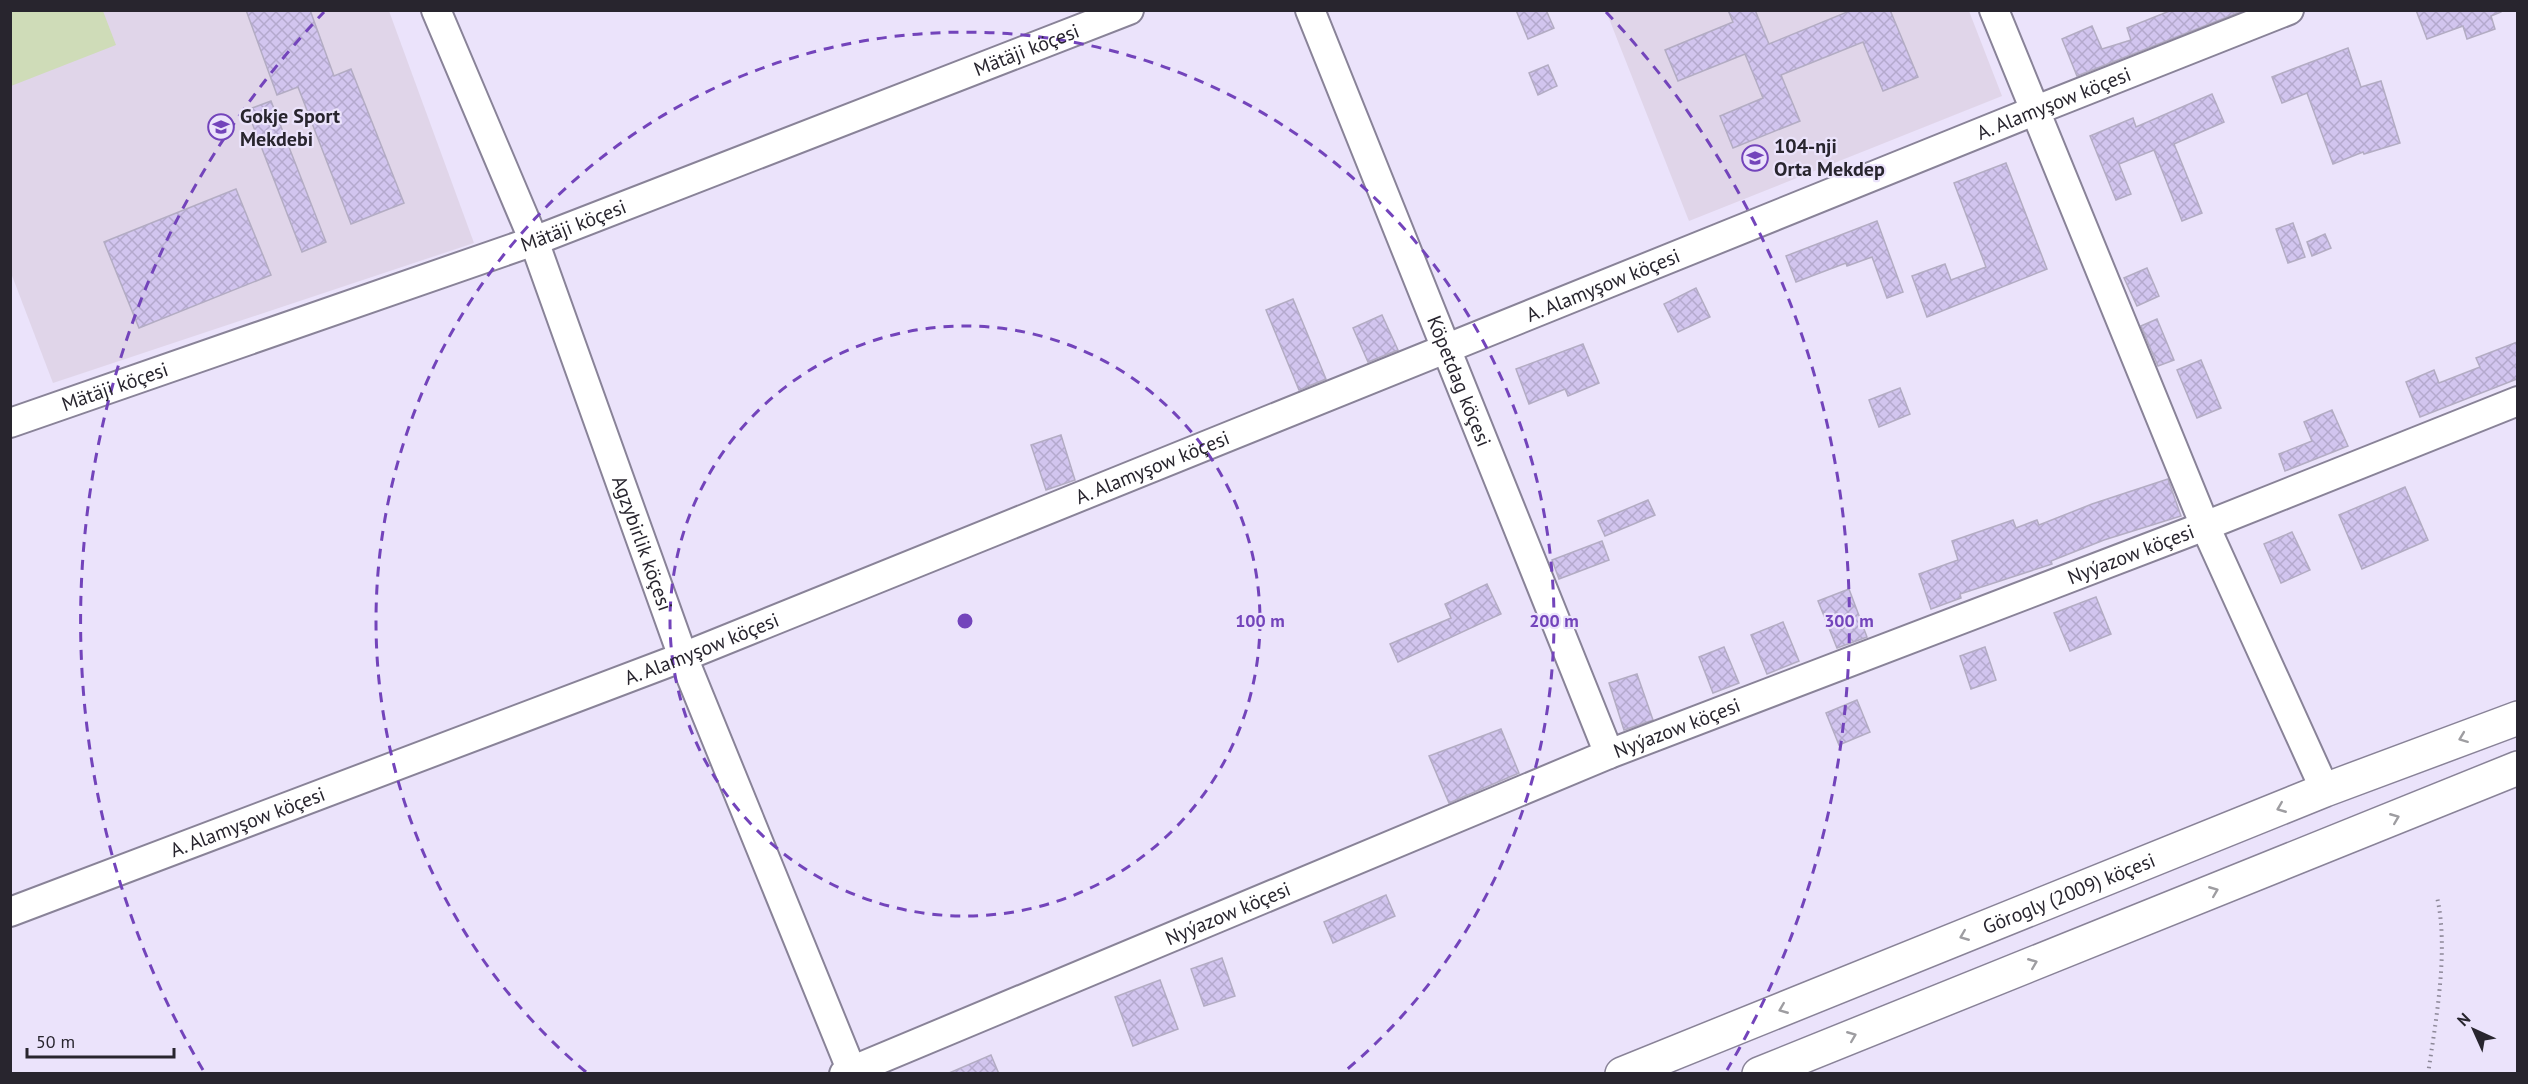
<svg xmlns="http://www.w3.org/2000/svg" width="2528" height="1084" font-family="'PT Sans',sans-serif">
	<style>
		.education { fill: #e0d5e9 }
		.pitch { fill: #cfdcb8 }
		.building { fill: url(#building-cross-hatch); stroke: #b3acc3; stroke-width: 1.5 }
		.lines { fill: none; stroke-linecap: round; stroke-linejoin: round }
		.minor-casing { stroke: #898398; stroke-width: 32 }
		.major-casing { stroke: #898398; stroke-width: 36 }
		.path { stroke: #8d8898; stroke-width: 4; stroke-dasharray: 1.5 4.5; stroke-linecap: butt }
		.minor { stroke: #fff; stroke-width: 28 }
		.major { stroke: #fff; stroke-width: 33 }
		.oneway { stroke: #9e9da1 }
		.ring { fill: none; stroke: #7344bb; stroke-width: 3; stroke-dasharray: 10 8 }
		.labels { text-anchor: middle; stroke-width: 4.5; stroke-linejoin: round; paint-order: stroke }
		.street-label { font-size: 20px; fill: #28252e; stroke: #ebe3fb }
		.poi-label { font-size: 20px; font-weight: bold; fill: #28252e; stroke: #ebe3fb; text-anchor: start }
		.centre { fill: #7344bb; stroke: #ebe3fb; stroke-width: 3 }
		.ring-label { font-size: 18px; text-anchor: middle; font-weight: bold; fill: #7344bb; stroke: #ebe3fb; stroke-width: 4.5; stroke-linejoin: round; paint-order: stroke }
	</style>
	<defs>
		<pattern id="building-cross-hatch" width="8" height="8" patternUnits="userSpaceOnUse" patternTransform="scale(1.5)"><rect width="8" height="8" fill="#d2c5ef"/><path d="M0 0l8 8M0 8l8-8" fill="none" stroke="#b4a9cd"/></pattern>
	</defs>
	<rect width="100%" height="100%" fill="#ebe3fb"/>
	<g class="education">
		<polygon points="11,11 389,11 474,243 53,383 11,273"/>
		<polygon points="1606,11 1969,11 2002,96 1689,221"/>
	</g>
	<polygon class="pitch" points="11,10 103,11 116,45 11,86"/>
	<g class="building">
		<polygon points="246,10 310,10 334,76 351,69 404,203 351,224 298,87 277,95"/>
		<polygon points="1516,10 1546,10 1554,28 1528,39"/>
		<polygon points="1728,10 1755,10 1769,44 1852,10 1890,10 1918,77 1883,91 1863,42 1781,75 1800,121 1733,148 1720,116 1763,98 1745,54 1678,81 1665,50 1733,22"/>
		<polygon points="2172,10 2240,12 2077,76 2062,39 2092,26 2102,49 2131,40 2127,28"/>
		<polygon points="2416,10 2501,10 2501,12 2491,16 2495,29 2467,39 2463,26 2427,39"/>
		<polygon points="2348,48 2361,87 2381,81 2400,143 2364,154 2363,152 2333,164 2307,93 2282,103 2272,77"/>
		<polygon points="1548,65 1557,86 1538,95 1529,73"/>
		<polygon points="2212,94 2224,122 2174,144 2202,213 2182,221 2154,150 2119,164 2131,194 2116,200 2090,136 2133,118 2136,127"/>
		<polygon points="271,101 326,242 302,252 247,110"/>
		<polygon points="2006,163 2047,269 1927,317 1912,276 1945,264 1951,280 1986,267 1954,183"/>
		<polygon points="236,189 271,275 139,328 104,242"/>
		<polygon points="1877,221 1903,292 1887,298 1872,257 1847,266 1846,263 1796,282 1786,256"/>
		<polygon points="2293,223 2305,257 2288,263 2276,229"/>
		<polygon points="2325,234 2331,248 2312,256 2307,242"/>
		<polygon points="2147,268 2159,296 2137,306 2124,278"/>
		<polygon points="1696,288 1710,317 1678,332 1664,304"/>
		<polygon points="1293,299 1326,379 1299,390 1266,310"/>
		<polygon points="1382,315 1398,350 1368,362 1353,328"/>
		<polygon points="2157,319 2174,360 2158,366 2141,326"/>
		<polygon points="2517,342 2517,379 2420,417 2406,382 2434,370 2439,383 2480,367 2476,358"/>
		<polygon points="1583,344 1599,383 1568,396 1565,389 1529,404 1516,369"/>
		<polygon points="2201,360 2221,408 2197,418 2177,370"/>
		<polygon points="1900,388 1910,414 1879,427 1869,400"/>
		<polygon points="2332,410 2348,446 2285,471 2279,454 2312,441 2304,422"/>
		<polygon points="1061,435 1075,480 1046,490 1031,445"/>
		<polygon points="2168,479 2181,516 2104,540 2051,561 2052,564 1960,594 1961,598 1931,609 1919,574 1958,560 1952,541 2013,520 2016,528 2037,520 2039,525 2092,504"/>
		<polygon points="2405,487 2428,540 2362,569 2339,515"/>
		<polygon points="1648,500 1655,515 1605,536 1598,521"/>
		<polygon points="2292,532 2310,570 2281,583 2264,544"/>
		<polygon points="1602,541 1609,560 1559,579 1552,560"/>
		<polygon points="1487,584 1501,614 1398,662 1390,644 1451,618 1445,604"/>
		<polygon points="1849,589 1867,637 1837,648 1818,601"/>
		<polygon points="2096,597 2111,634 2070,651 2054,613"/>
		<polygon points="1783,622 1799,661 1767,674 1751,635"/>
		<polygon points="1724,647 1739,683 1713,693 1699,657"/>
		<polygon points="1985,647 1996,680 1971,689 1960,656"/>
		<polygon points="1637,674 1653,720 1624,730 1609,683"/>
		<polygon points="1857,700 1870,732 1839,745 1826,713"/>
		<polygon points="1501,729 1519,773 1449,803 1429,756"/>
		<polygon points="1386,895 1395,916 1333,943 1324,922"/>
		<polygon points="1222,958 1235,996 1204,1006 1191,969"/>
		<polygon points="1160,980 1178,1029 1133,1046 1115,997"/>
		<polygon points="991,1055 999,1074 949,1074 949,1073"/>
	</g>
	<g class="lines">
		<g class="minor-casing">
			<g id="minor">
				<path id="s1" d="M436,10L534,241L683,657L853,1074"/>
				<path id="s2" d="M1310,10L1609,754"/>
				<polyline points="1994,10 2205,526 2325,790"/>
				<path id="s3" d="M10,423L534,241L1129,10"/>
				<path id="s4" d="M10,912L683,657L2034,111L2289,10"/>
				<path id="s5" d="M844,1074L1609,754L2205,526L2518,401"/>
			</g>
		</g>
		<g class="major-casing">
			<g id="major">
				<path id="s6" d="M1622,1074L2325,790L2518,718"/>
				<polyline points="1759,1074 2518,768"/>
			</g>
		</g>
		<path class="path" d="M2428,1074C2436,1020 2449,949 2437,897"/>
		<use href="#minor" class="minor"/>
		<use href="#major" class="major"/>
	</g>
	<defs><path id="oneway-chevron" d="M-2-3.5L2.5 0L-2 3.5" fill="none" stroke-width="1.6" stroke-linecap="round" stroke-linejoin="round" transform="scale(1.5)"/></defs>
	<g class="oneway">
		<use href="#oneway-chevron" transform="translate(2463 738) rotate(159)"/>
		<use href="#oneway-chevron" transform="translate(2281 808) rotate(158)"/>
		<use href="#oneway-chevron" transform="translate(2395 818) rotate(-22)"/>
		<use href="#oneway-chevron" transform="translate(2214 891) rotate(-22)"/>
		<use href="#oneway-chevron" transform="translate(1964 936) rotate(158)"/>
		<use href="#oneway-chevron" transform="translate(2033 963) rotate(-22)"/>
		<use href="#oneway-chevron" transform="translate(1783 1009) rotate(158)"/>
		<use href="#oneway-chevron" transform="translate(1852 1036) rotate(-22)"/>
	</g>
	<g class="ring">
		<circle cx="965" cy="621" r="295"/>
		<path d="M586 1072A589 589 0 1 1 1344 1072"/>
		<path d="M203 1070A884 884 0 0 1 324 12M1606 12A884 884 0 0 1 1727 1070"/>
	</g>
	<defs>
		<g id="school-ring" transform="scale(1.35)"><circle r="9.5" fill="#ebe3fb" stroke="#7344bb" stroke-width="1.5"/><path d="M0-5L7-2L0 1L-7-2ZM-4 1L0 2.5L4 1V4Q0 6-4 4Z" fill="#7344bb"/></g>
	</defs>
	<g fill-rule="evenodd">
		<use href="#school-ring" x="221" y="127"/>
		<use href="#school-ring" x="1755" y="158"/>
	</g>
	<g class="labels">
		<g class="street-label">
			<text dy="7" stroke="none"><textPath href="#s3" startOffset="1083">Mätäji köçesi</textPath></text>
			<text dy="7" stroke="none"><textPath href="#s4" startOffset="2198">A. Alamyşow köçesi</textPath></text>
			<text dy="7" stroke="none"><textPath href="#s3" startOffset="597">Mätäji köçesi</textPath></text>
			<text dy="7" stroke="none"><textPath href="#s4" startOffset="1712">A. Alamyşow köçesi</textPath></text>
			<text dy="7" stroke="none"><textPath href="#s2" startOffset="400">Köpetdag köçesi</textPath></text>
			<text dy="7" stroke="none"><textPath href="#s3" startOffset="111">Mätäji köçesi</textPath></text>
			<text dy="7" stroke="none"><textPath href="#s4" startOffset="1226">A. Alamyşow köçesi</textPath></text>
			<text dy="7" stroke="none"><textPath href="#s1" startOffset="572">Agzybirlik köçesi</textPath></text>
			<text dy="7" stroke="none"><textPath href="#s5" startOffset="1388">Nyýazow köçesi</textPath></text>
			<text dy="7" stroke="none"><textPath href="#s4" startOffset="740">A. Alamyşow köçesi</textPath></text>
			<text dy="7" stroke="none"><textPath href="#s5" startOffset="902">Nyýazow köçesi</textPath></text>
			<text dy="7" stroke="none"><textPath href="#s4" startOffset="254">A. Alamyşow köçesi</textPath></text>
			<text dy="7" stroke="none"><textPath href="#s6" startOffset="482">Görogly (2009) köçesi</textPath></text>
			<text dy="7" stroke="none"><textPath href="#s5" startOffset="416">Nyýazow köçesi</textPath></text>
		</g>
		<g class="poi-label">
			<text x="240" y="123">Gokje Sport<tspan x="240" dy="23">Mekdebi</tspan></text>
			<text x="1774" y="153">104-nji<tspan x="1774" dy="23">Orta Mekdep</tspan></text>
		</g>
	</g>
	<circle cx="965" cy="621" r="9" class="centre"/>
	<g class="ring-label">
		<text x="1260" y="627">100 m</text>
		<text x="1554" y="627">200 m</text>
		<text x="1849" y="627">300 m</text>
	</g>
	<rect width="2528" height="1084" fill="none" stroke="#28252e" stroke-width="24"/>
	<g transform="translate(2474 1030) rotate(315)" stroke="#ebe3fb" stroke-width="4.5" paint-order="stroke">
	<path d="M0-4.5L10 22L0 15L-10 22Z" fill="#28252e"/>
	<text y="-9" font-size="16" font-weight="bold" text-anchor="middle" fill="#28252e">N</text>
	</g>
	<path d="M27 1048v9h147v-9" fill="none" stroke="#28252e" stroke-width="3"/>
	<text x="36" y="1048" font-size="18" fill="#28252e" stroke="#ebe3fb" stroke-width="4.5" paint-order="stroke">50 m</text>
</svg>
